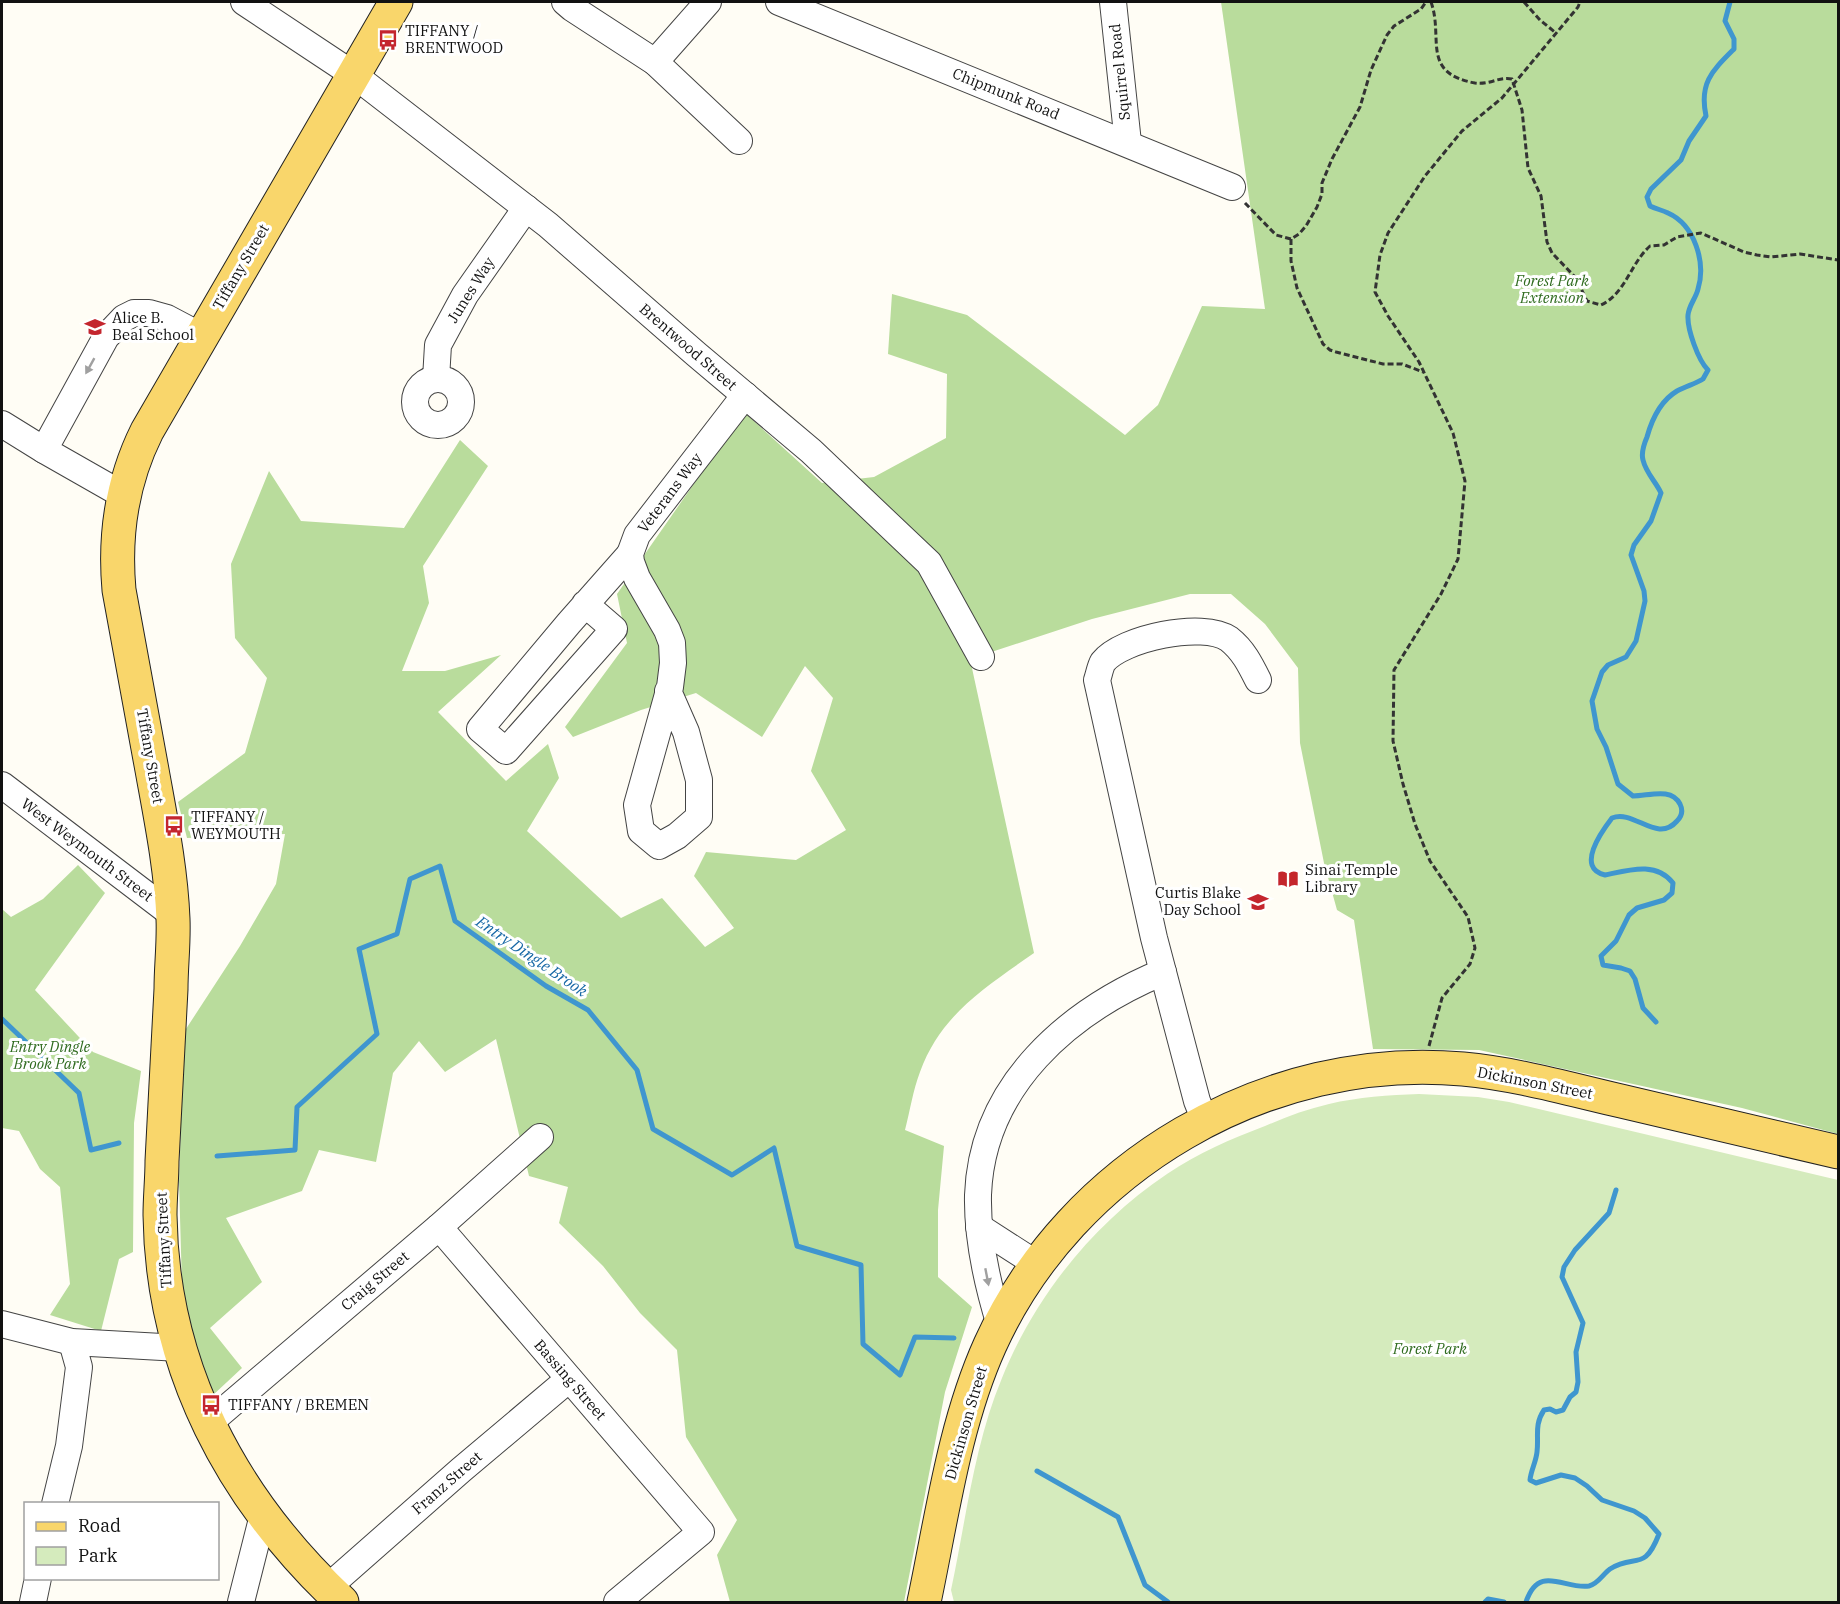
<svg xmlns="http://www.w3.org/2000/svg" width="1840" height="1604" font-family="'IBM Plex Serif',serif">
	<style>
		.green { fill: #d5ebbd }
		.forest { fill: #b9dc9c }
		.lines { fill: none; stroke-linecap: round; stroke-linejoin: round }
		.stream { stroke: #3f96cf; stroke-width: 5 }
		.minor-casing { stroke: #444; stroke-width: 28 }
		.major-casing { stroke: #222; stroke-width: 35 }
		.path { stroke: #333; stroke-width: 3; stroke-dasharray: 6 3; stroke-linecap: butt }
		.minor { stroke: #fff; stroke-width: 26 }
		.major { stroke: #f9d66b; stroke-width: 33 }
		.oneway { fill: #a0a0a0 }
		.labels { text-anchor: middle; stroke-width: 6; stroke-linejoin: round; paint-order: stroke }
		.poi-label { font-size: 15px; fill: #111; stroke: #fff; text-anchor: start }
		.street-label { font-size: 15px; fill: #111; stroke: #fff }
		.park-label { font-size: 15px; font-style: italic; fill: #2f6b1f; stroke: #fff }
		.water-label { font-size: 16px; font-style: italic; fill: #1768a6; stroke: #fff }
	</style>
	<rect width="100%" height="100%" fill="#fffdf5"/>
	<path class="green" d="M1419,1094L1478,1097L1509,1102L1838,1180V1602H954L951,1590C966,1520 974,1445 1002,1378C1035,1296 1094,1223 1167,1174C1198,1153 1231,1139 1265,1126C1286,1117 1307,1109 1329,1104C1358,1097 1389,1095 1419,1094Z"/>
	<g class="forest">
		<path d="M1221,2H1838V1134L1742,1108L1479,1050L1373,1049L1354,920L1337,910L1324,863L1300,743L1298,668L1265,624L1231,594H1190L1092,619L970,659L1034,953C986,987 941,1014 920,1072C913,1090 910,1111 905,1130L944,1146L938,1210V1277L972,1307L945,1392L904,1602H730L717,1555L737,1520L686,1437L677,1350L640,1313L603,1266L559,1223L568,1187L529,1176L496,1039L445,1072L419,1041L393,1073L376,1162L319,1150L302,1191L226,1218L262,1282L210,1328L242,1368L212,1396L195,1361L182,1286L179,1182L184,1032L240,946L276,884L285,834L187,838L178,802L245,753L267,678L235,638L231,564L269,471L301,521L404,528L460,440L488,466L423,566L429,603L402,671H445L501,655L438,712L506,781L548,744L559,778L527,831L621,918L662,898L705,947L734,928L694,876L706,852L796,860L846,830L811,771L833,698L805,666L762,737L696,693L641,710L573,737L565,727L627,643L617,594L744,412L822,483L874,477L946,438L947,374L888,354L892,294L967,315L1125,435L1158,405L1202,306L1265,309Z"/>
		<polygon points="78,865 105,893 35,990 93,1052 141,1071 134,1123 133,1252 119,1259 101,1331 50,1315 70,1284 60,1187 40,1169 19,1131 2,1128 2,909 11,917 43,899"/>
	</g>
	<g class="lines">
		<g class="stream">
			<polyline points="2,1019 79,1093 91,1150 119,1143"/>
			<path d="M1656,1022L1643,1008L1635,979L1630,971L1621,968L1603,965L1601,956L1616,941L1629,915L1637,908L1664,900L1672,893L1673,883C1656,861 1629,870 1605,875C1575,868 1602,831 1612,818C1634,809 1657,844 1677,821C1682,816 1683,810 1680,804C1671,787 1649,796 1633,796L1618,784L1606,747L1597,729L1592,701L1602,672L1608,665L1626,657L1636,641L1645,601L1644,591L1631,555L1634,545L1651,521L1661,493C1656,482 1646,473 1643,460C1641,453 1644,444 1647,437C1652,419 1660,401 1677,391C1686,386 1695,384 1703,379L1708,370C1698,360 1687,329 1688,315C1689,305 1696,298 1698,289C1706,263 1695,225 1668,213C1662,210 1656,209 1650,206L1647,197L1651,189L1681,160L1689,141L1706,116C1699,83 1712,71 1734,49V39L1725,21L1730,2"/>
			<polyline points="217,1156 295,1150 297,1107 377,1034 359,949 397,934 410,879 440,866 455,921 546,986 588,1010 637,1070 653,1129 732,1175 774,1148 797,1246 861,1265 863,1344 900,1375 915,1337 954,1338"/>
			<polyline points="1037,1471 1118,1517 1145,1585 1168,1602"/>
			<polyline points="1485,1602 1488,1599 1504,1602"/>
			<path d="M1526,1602C1539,1563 1565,1590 1589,1586C1598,1584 1603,1574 1610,1569C1635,1553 1644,1573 1659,1534L1645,1518L1634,1511L1602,1500L1587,1486L1575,1478L1561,1475L1536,1483L1530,1480C1531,1470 1536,1462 1537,1452C1539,1436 1534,1425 1544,1410L1550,1409L1556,1412L1563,1410L1570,1397L1576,1392L1578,1382L1576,1352L1583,1323L1562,1277L1564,1267L1575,1250L1609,1213L1616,1190"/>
		</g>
		<g class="minor-casing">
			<g id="minor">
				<polyline points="244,2 354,75 548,225 696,354 811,451 929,563 981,657"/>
				<polyline points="565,2 572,8 655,62 739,141"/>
				<polyline points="779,2 1232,187"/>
				<polyline points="1113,2 1128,143"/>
				<polyline points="655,62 708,2"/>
				<polyline points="436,379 438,345 465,295 526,208"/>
				<circle cx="438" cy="402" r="23"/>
				<polyline points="2,424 44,450"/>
				<polyline points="123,495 44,450 106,337 124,318 134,313 149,313 167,318 201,336"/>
				<polyline points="585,604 614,629 506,751 480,729 569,623 630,554"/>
				<polyline points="668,691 686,732 699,780 699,817 677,836 659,846 641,831 637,805 670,687 673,663 672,643 667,630 637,578 631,562 630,554 637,535 745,395"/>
				<polyline points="2,785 173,915"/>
				<path d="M1205,1121L1197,1101L1154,938L1097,680C1099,675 1100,667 1103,662C1122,638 1203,621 1229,639C1243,650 1250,664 1258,680"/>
				<polyline points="439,1227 701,1532 617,1602"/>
				<polyline points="979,1227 1038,1265"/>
				<polyline points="2,1324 72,1342 180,1348"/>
				<path d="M1000,1325C987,1283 977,1240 978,1195C982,1085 1069,1011 1163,972"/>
				<polyline points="209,1423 439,1227 540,1137"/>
				<polyline points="55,1504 69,1446 79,1367 72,1342"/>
				<polyline points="327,1588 461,1470 569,1379"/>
				<polyline points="33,1602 38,1578"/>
				<polyline points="241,1602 263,1515"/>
			</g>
		</g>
		<g class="major-casing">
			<g id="major">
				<path d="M342,1602C232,1499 162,1368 160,1215C160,1197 162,1179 162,1161C165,1104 168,1046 171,989C171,966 174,943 173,919C171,869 161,820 152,770C141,710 130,650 119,590C114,534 122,481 147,431L396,2"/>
				<path d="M924,1602C942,1517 954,1425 990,1345C1071,1166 1268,1051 1463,1069C1517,1074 1569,1089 1621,1101C1694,1118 1766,1135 1838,1152"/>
			</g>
		</g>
		<g class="path">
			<path d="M1431,2C1444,38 1420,73 1475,83C1490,85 1500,76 1512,79L1522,110L1528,168L1541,196L1547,242L1552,253L1576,278L1587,301L1601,305C1626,293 1630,264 1650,246L1664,245L1677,237L1701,233L1744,252L1757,255L1771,257L1800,254L1838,260"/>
			<polyline points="1524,2 1540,20 1556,33"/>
			<polyline points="1245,203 1276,235 1291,239 1299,234 1306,226 1317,207 1322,194 1322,183 1332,159 1360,107 1371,70 1387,35 1394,26 1421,9 1426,2"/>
			<polyline points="1291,239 1291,261 1297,288 1323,344 1330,350 1336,352 1383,364 1402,364 1423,372"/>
			<polyline points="1429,1046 1442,998 1470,964 1475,948 1468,917 1430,861 1415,824 1403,784 1393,741 1394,670 1441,594 1458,559 1465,481 1453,433 1419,362 1388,316 1375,292 1380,255 1388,233 1425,176 1462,131 1502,98 1578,7 1580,2"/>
		</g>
		<use href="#minor" class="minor"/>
		<use href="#major" class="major"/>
	</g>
	<defs><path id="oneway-solid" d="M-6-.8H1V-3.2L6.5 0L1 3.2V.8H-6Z" transform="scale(1.5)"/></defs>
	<g class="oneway">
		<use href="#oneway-solid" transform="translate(90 366) rotate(119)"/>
		<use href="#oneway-solid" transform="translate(987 1277) rotate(79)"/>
	</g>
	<defs>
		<g id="bus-bare" transform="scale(1.62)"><path d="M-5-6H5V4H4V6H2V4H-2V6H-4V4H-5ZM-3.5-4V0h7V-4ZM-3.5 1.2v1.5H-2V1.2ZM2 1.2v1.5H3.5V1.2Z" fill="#c4262e" stroke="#fff" stroke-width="2.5" paint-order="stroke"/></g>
		<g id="school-bare" transform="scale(1.62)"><path d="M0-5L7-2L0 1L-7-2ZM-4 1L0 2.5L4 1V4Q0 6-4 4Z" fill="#c4262e" stroke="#fff" stroke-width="2.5" paint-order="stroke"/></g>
		<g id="library-bare" transform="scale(1.62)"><path d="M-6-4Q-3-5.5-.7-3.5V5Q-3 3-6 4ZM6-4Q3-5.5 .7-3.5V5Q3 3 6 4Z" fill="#c4262e" stroke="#fff" stroke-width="2.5" paint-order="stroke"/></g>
	</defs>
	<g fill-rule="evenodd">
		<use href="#bus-bare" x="388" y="40"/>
		<use href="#school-bare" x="95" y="327"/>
		<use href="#bus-bare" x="174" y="826"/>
		<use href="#library-bare" x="1288" y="879"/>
		<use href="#school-bare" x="1258" y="902"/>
		<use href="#bus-bare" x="211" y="1405"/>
	</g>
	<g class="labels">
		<g class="poi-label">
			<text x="405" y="36">TIFFANY /<tspan x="405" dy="17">BRENTWOOD</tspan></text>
			<text x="112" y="323">Alice B.<tspan x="112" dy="17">Beal School</tspan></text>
			<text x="191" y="822">TIFFANY /<tspan x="191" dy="17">WEYMOUTH</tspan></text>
			<text x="1305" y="875">Sinai Temple<tspan x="1305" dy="17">Library</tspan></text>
			<text x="1241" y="898" text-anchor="end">Curtis Blake<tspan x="1241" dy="17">Day School</tspan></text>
			<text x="228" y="1410">TIFFANY / BREMEN</text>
		</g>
		<g class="street-label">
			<text transform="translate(1120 72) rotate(-96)" y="5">Squirrel Road</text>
			<text transform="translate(1006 94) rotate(22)" y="5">Chipmunk Road</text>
			<text transform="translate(241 267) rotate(-60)" y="5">Tiffany Street</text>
			<text transform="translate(471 290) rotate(-58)" y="5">Junes Way</text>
			<text transform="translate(688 347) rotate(41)" y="5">Brentwood Street</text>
			<text transform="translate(670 493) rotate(-53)" y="5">Veterans Way</text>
			<text transform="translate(150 756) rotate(80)" y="5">Tiffany Street</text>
			<text transform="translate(87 850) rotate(37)" y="5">West Weymouth Street</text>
			<text transform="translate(1535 1083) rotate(11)" y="5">Dickinson Street</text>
			<text transform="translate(164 1240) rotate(-93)" y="5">Tiffany Street</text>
			<text transform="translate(375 1281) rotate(-40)" y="5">Craig Street</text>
			<text transform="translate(570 1380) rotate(49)" y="5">Bassing Street</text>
			<text transform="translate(966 1423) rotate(-74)" y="5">Dickinson Street</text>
			<text transform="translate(447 1483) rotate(-41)" y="5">Franz Street</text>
		</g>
		<g class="park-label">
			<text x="1552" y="286">Forest Park<tspan x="1552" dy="17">Extension</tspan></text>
			<text x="50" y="1052">Entry Dingle<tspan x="50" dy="17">Brook Park</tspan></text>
			<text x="1430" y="1354">Forest Park</text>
		</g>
		<g class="water-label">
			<text transform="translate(532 956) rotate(34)" y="6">Entry Dingle Brook</text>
		</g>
	</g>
	<rect width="1840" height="1604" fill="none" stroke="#111111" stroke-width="6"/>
	<rect x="24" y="1502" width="195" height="78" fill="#ffffff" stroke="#a0a0a0" stroke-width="1.5"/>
	<rect x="36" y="1522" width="30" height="9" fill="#f9d66b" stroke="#a0a0a0" stroke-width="1.5"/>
	<text x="78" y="1532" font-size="18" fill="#111111">Road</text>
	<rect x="36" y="1547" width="30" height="18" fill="#d5ebbd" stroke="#a0a0a0" stroke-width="1.5"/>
	<text x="78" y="1562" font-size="18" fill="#111111">Park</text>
</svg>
